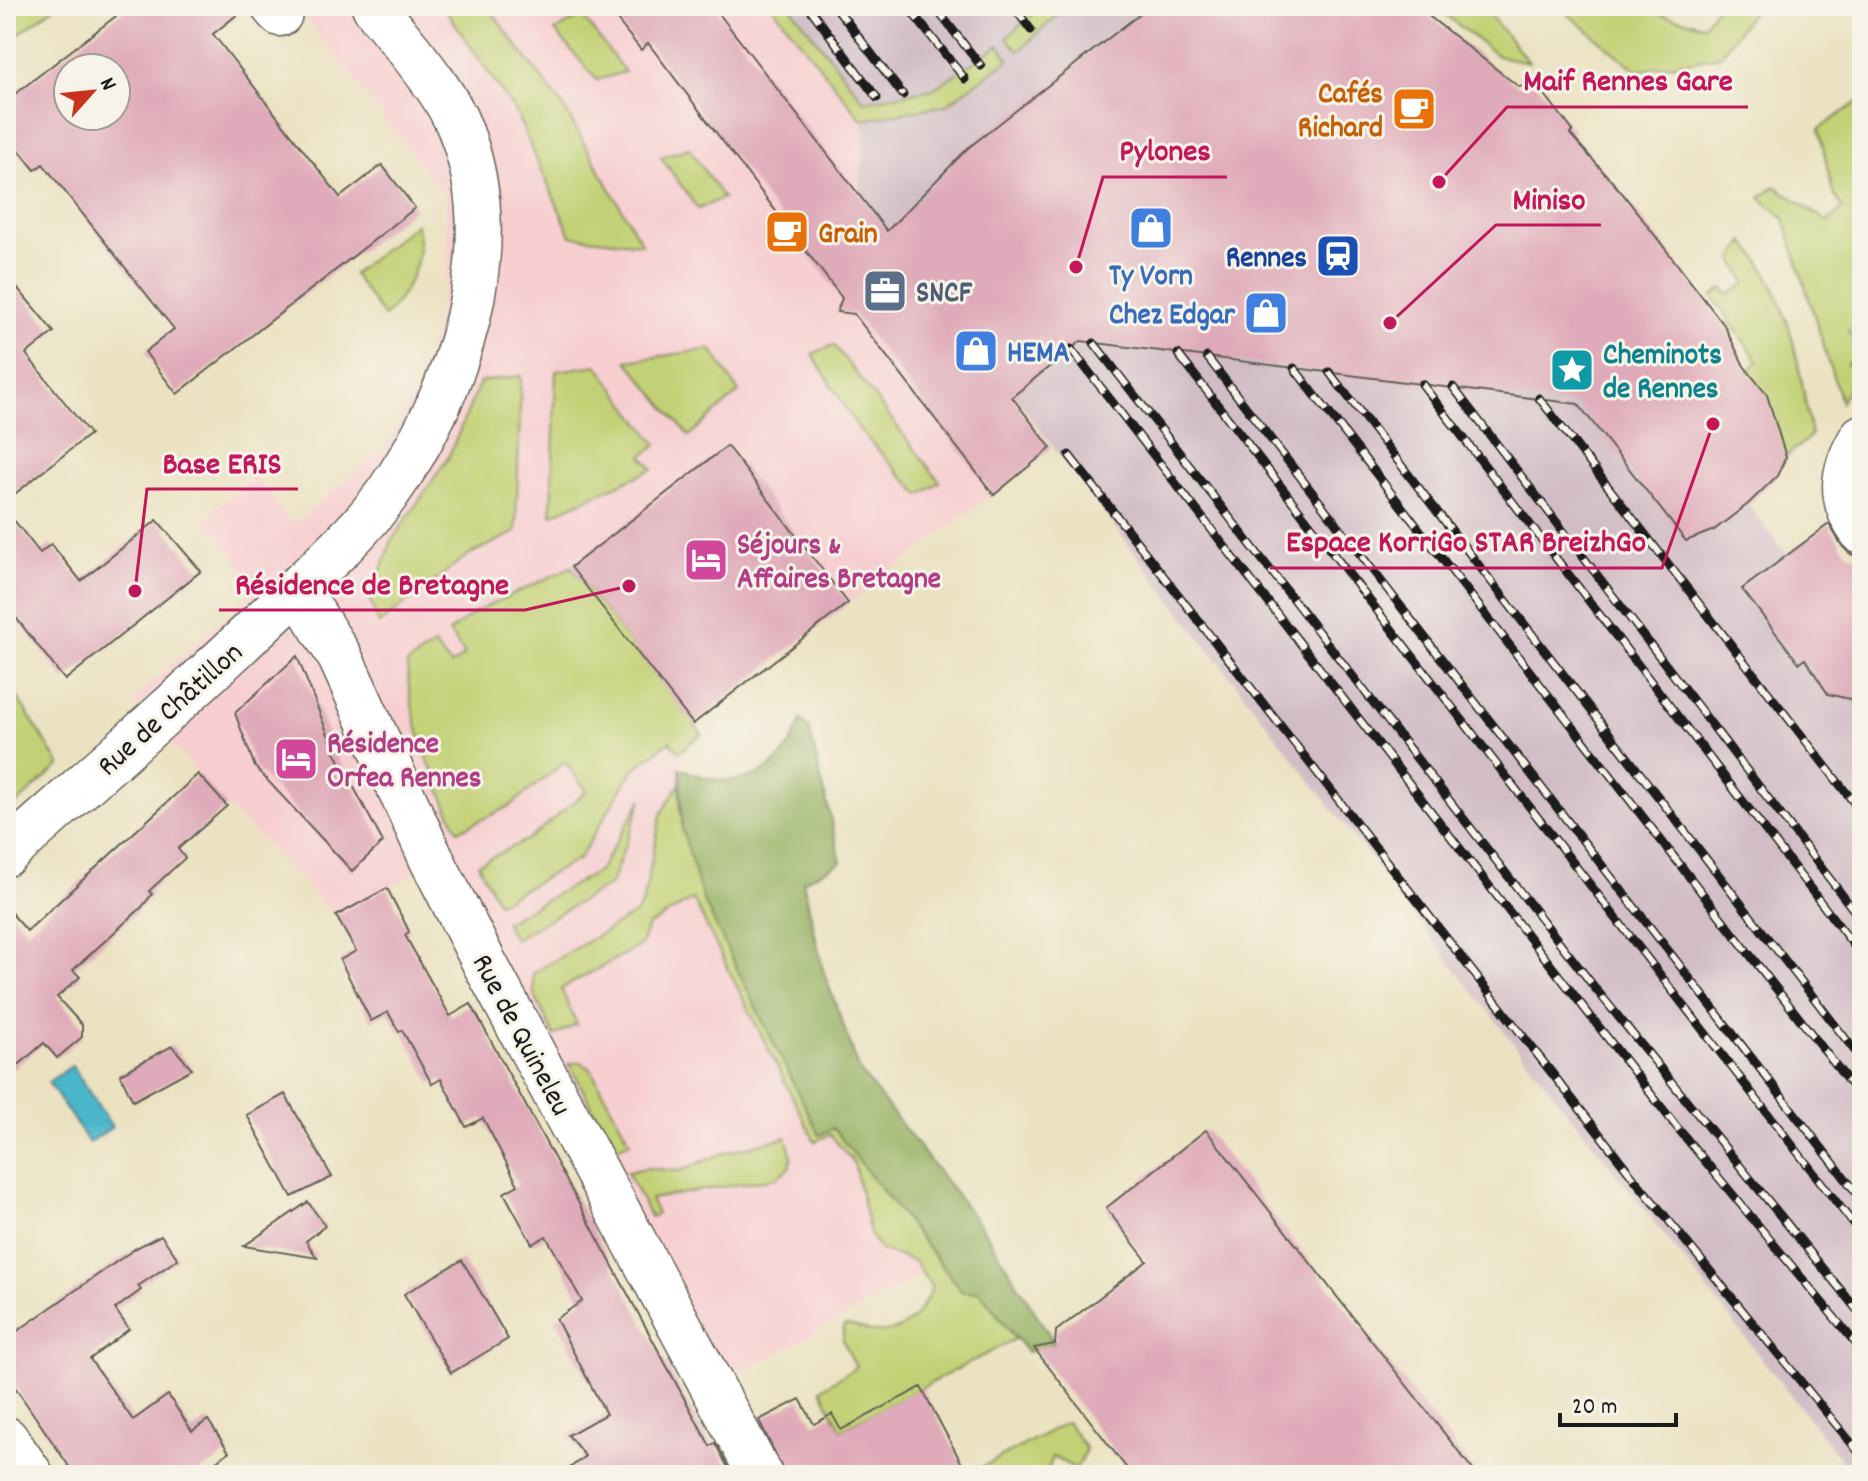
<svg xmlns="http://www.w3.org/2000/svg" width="1868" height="1481" font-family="Dekko,sans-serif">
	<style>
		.built { fill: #f7cfd1 }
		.industrial { fill: #d2bdc6 }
		.green { fill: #c2d174; stroke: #6f7648; stroke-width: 2 }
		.forest { fill: #99b366; stroke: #5a6841; stroke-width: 2 }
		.water { fill: #4cb5ca; stroke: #346873; stroke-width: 2 }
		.building { fill: #dfaab9; fill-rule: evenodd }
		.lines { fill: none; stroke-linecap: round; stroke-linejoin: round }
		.minor-casing { stroke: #646156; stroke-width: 47 }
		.minor { stroke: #fff; stroke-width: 44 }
		.rail-casing { stroke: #1c1c1c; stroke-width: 9 }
		.rail { stroke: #f7f3e8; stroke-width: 6; stroke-dasharray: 18; stroke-linecap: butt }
		.labels { text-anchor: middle; stroke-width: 6; stroke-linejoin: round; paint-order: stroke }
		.food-label { font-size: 30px; font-weight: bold; fill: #c56008; stroke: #f7f3e8; text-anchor: end }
		.transit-label { font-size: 30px; font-weight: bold; fill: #164399; stroke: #f7f3e8; text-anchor: end }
		.shop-label { font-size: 30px; font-weight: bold; fill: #366cbe; stroke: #f7f3e8 }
		.service-label { font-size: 30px; font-weight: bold; fill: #4e5e75; stroke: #f7f3e8; text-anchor: start }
		.culture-label { font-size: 30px; font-weight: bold; fill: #0d838f; stroke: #f7f3e8; text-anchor: start }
		.hotel-label { font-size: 30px; font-weight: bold; fill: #b23c85; stroke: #f7f3e8; text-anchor: start }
		.street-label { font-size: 30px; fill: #1c1c1c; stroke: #f7f3e8 }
		.leader { fill: none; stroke: #c2185b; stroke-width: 3 }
		.callout-dot { fill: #c2185b; stroke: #f7f3e8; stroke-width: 3 }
		.callout-label { font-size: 32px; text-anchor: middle; font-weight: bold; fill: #c2185b; stroke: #f7f3e8; stroke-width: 6; stroke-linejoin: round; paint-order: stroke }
	</style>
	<rect width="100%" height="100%" fill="#f7f3e8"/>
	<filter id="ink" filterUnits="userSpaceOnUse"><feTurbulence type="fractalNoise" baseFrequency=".0125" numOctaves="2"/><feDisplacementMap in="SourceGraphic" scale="16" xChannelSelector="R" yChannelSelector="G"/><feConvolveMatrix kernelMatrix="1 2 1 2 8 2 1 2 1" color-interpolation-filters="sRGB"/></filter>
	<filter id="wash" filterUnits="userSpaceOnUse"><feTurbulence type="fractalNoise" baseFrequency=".006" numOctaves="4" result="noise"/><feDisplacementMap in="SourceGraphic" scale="32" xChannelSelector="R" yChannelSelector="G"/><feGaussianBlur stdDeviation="1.8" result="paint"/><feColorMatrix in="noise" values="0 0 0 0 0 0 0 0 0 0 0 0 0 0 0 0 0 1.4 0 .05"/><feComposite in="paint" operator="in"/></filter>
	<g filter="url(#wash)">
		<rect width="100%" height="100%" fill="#ebe2c1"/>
		<polygon class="built" points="297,6 772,6 862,120 871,210 1051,448 693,724 679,752 682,829 703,900 833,1128 940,1264 720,1385 440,860 336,916 227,806 132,700 258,588 204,518 255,477 293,524 386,447 417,387 435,333 445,285 446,198"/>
		<polygon class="industrial" points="772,6 1410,6 1421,10 1519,87 1536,83 1573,131 1567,135 1623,194 1724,325 1744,366 1767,395 1786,457 1777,476 1748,505 1787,554 1806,539 1862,609 1862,1475 1853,1475 1464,980 871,210 859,193 865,135 862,120"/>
		<g class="green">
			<polygon points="6,6 56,6 6,44"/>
			<polygon points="443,6 487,6 563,106 642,244 571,236 516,113"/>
			<polygon points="772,6 790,6 864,101 933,89 999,45 1009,59 946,105 862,120"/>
			<polygon points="1041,6 1067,6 1019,51 1007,38"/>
			<polygon points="1434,6 1482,6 1529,62 1498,56"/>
			<polygon points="1558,6 1627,6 1704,25 1717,6 1756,6 1720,56 1637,71"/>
			<polygon points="582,16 625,72 597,80 555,31"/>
			<polygon points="1862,99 1862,320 1848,331 1862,352 1847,364 1855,375 1841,402 1784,218 1760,198 1775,186 1828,222 1843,208 1833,193 1819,129"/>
			<polygon points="689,148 723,198 698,209 661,157"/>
			<path d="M416,224C427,257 407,294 384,317L353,274Z"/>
			<path d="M1744,241C1789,290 1801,372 1811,436L1780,461L1747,373L1758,361L1712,296L1723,288L1729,295L1746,283L1733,259Z"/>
			<polygon points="834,345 940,482 920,495 861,432 812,354"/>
			<polygon points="711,349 739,392 689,436 627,361"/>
			<polygon points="597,365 657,445 642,456 653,469 551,515 556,371"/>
			<polygon points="521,376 516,532 468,555 379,624 370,601 392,540 448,458 480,382"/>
			<path d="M571,567L702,734L679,752L670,741L633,770L579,859L498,903L478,864L530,838L587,791L565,762L510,806L458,831C433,773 410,728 407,664L434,645L451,665L465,655L449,632L477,611Z"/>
			<polygon points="6,679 60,765 6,813"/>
			<path d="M680,783V812L820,1135L833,1128L962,1292L979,1291L1015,1339L841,1430L821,1389L856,1367L843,1341L844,1326C856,1324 864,1331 875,1332C906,1335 921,1312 932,1288L914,1261L880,1250L870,1234L854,1163L830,1134L815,1142L693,899L648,926L641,945L561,989L577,1024L554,1036L534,994L533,973L636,913L643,903L661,814Z"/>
			<polygon points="642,799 611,884 514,939 505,922 599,871"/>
			<polygon points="581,1062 591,1070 630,1142 615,1149 569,1064"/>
			<polygon points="786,1137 792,1156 789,1168 776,1178 650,1199 657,1214 651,1218 627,1172 646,1168 680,1171 721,1154"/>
			<polygon points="1067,1422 1086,1449 1076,1469 1053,1457 1046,1475 967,1475"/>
		</g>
		<path class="forest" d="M801,720L809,729L841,862L803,881L823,970L860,1071L985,1232L1055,1344L1027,1352L979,1291L963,1292L833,1128L819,1135L703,900L682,829L680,768C734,794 782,779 801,720Z"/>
		<polygon class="water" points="72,1066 112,1127 89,1143 48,1082"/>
		<g id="blocks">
			<g class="building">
				<path d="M129,6H248L213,34L340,197L382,165L415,208L177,394L145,352L174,329L43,164L35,170L6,134V101ZM68,68H116V116H68Z"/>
				<polygon points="606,6 713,6 887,231 968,148 1150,6 1410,6 1421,10 1519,87 1536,83 1573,131 1570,134 1623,194 1724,325 1744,366 1767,395 1786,457 1777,476 1748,504 1714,530 1686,541 1578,404 1081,341 1012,397 1051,448 994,495 854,314 837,312 842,298 648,43 641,50"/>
				<polygon points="6,274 54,332 26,354 90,434 6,501"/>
				<polygon points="727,446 848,603 693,724 571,567"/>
				<polygon points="6,510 40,553 51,544 81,581 157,520 201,571 65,680 6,605"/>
				<polygon points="1829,524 1842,546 1850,554 1862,557 1862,702 1828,694 1805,659 1799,663 1742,589"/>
				<polygon points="297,656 335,752 383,842 352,871 255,767 235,713"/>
				<polygon points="198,774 227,806 178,849 185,858 149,891 152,894 142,907 73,970 80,977 57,997 82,1025 82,1037 57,1058 44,1043 6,1076 6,907 27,931"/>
				<polygon points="387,888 407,927 409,932 405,935 450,1016 471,1004 710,1446 715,1443 732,1475 561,1475 585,1456 568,1435 606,1414 556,1319 582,1301 546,1236 532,1244 504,1193 518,1185 483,1118 466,1127 441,1079 432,1084 402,1030 399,1032 388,1012 371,1021 340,960 356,951 336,916"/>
				<polygon points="172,1046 192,1069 133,1101 120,1074"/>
				<polygon points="285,1094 332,1177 292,1197 247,1115"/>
				<polygon points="1206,1130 1477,1475 1132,1475 1034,1348 1055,1344 1056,1331 1147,1261 1106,1208"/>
				<polygon points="308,1202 325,1226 306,1241 317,1258 244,1246"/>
				<polygon points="161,1235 178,1259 138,1286 141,1290 115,1309 129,1329 90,1359 133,1420 168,1395 192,1431 208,1420 229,1452 196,1475 75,1475 6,1374 6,1339 136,1248"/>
				<polygon points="462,1260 508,1339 451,1373 404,1294"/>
				<polygon points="921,1387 968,1475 785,1475 759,1420 800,1399 814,1424 832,1414 841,1430"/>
			</g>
		</g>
	</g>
	<g filter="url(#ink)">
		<use href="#blocks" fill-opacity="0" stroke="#646156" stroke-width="2"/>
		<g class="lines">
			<g class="minor-casing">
				<g id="minor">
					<polyline points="273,6 280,14"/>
					<path d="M1862,437C1842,470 1837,499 1862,532"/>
					<polyline points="297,588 340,657 431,858 485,964 760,1475"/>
					<path d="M6,854C96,774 187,695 274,611C313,573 355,538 387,494C458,395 507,248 460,129C442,84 403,45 374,6"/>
					<polyline points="6,1439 31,1475"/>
				</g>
			</g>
			<use href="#minor" class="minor"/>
			<g class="rail-casing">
				<g id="rail">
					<polyline points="808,6 877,98"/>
					<polyline points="835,6 903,95"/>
					<polyline points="907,6 965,79"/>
					<polyline points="934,6 981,66"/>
					<polyline points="1013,6 1031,30"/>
					<polyline points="1094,343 1595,988 1862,1316"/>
					<polyline points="1071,349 1676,1126 1862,1351"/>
					<polyline points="1178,354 1862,1235"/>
					<polyline points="1207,357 1862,1200"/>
					<polyline points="1294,368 1862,1099"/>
					<polyline points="1329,372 1862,1060"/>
					<polyline points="1422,384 1862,956"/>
					<polyline points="1453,387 1862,921"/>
					<polyline points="1539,398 1862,813"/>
					<polyline points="1069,455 1637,1182 1862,1456"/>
				</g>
			</g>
			<use href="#rail" class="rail"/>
		</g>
	</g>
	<defs>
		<g id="cafe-square" transform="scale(2.3)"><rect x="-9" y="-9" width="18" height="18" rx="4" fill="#e8710a" stroke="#f7f3e8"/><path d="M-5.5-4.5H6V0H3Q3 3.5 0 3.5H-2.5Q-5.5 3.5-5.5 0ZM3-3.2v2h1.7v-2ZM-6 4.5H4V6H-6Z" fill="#fff"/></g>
		<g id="shop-square" transform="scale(2.3)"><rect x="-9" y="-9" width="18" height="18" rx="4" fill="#3f7fe0" stroke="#f7f3e8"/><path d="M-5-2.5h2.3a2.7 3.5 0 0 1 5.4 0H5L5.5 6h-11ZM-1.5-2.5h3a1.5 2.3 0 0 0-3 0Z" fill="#fff"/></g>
		<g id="station-square" transform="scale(2.3)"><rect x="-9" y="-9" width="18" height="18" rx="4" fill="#1a4fb4" stroke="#f7f3e8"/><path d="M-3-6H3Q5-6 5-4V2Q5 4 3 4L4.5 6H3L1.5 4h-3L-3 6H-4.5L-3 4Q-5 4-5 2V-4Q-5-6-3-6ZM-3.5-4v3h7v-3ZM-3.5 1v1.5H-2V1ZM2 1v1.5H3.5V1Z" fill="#fff"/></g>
		<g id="office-square" transform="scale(2.3)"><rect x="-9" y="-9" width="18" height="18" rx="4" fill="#5c6f8a" stroke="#f7f3e8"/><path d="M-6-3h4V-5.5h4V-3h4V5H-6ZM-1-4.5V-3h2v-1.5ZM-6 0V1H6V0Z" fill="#fff"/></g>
		<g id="sight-square" transform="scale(2.3)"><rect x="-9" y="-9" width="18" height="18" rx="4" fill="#0f9aa8" stroke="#f7f3e8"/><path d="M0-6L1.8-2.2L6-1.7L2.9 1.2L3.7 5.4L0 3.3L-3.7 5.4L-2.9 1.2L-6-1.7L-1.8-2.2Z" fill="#fff"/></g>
		<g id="hotel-square" transform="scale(2.3)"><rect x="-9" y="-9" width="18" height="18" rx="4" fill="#d1479c" stroke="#f7f3e8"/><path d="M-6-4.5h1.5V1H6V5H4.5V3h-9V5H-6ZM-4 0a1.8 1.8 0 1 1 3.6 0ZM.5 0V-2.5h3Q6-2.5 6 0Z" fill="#fff"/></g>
	</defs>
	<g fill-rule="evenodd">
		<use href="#cafe-square" x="1414" y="109"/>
		<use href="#shop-square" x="1151" y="228"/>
		<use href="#cafe-square" x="787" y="232"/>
		<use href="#station-square" x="1338" y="256"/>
		<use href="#office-square" x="885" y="291"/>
		<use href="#shop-square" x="1266" y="313"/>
		<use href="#shop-square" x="976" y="351"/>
		<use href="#sight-square" x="1572" y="370"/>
		<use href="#hotel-square" x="706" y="560"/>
		<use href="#hotel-square" x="296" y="759"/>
	</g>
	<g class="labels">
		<g class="food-label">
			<text x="1383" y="102">Cafés<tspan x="1383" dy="34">Richard</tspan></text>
			<text x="818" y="242" text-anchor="start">Grain</text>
		</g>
		<g class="transit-label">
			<text x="1307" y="266">Rennes</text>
		</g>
		<g class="shop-label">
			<text x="1151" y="284">Ty Vorn</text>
			<text x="1235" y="323" text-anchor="end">Chez Edgar</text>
			<text x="1007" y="361" text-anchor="start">HEMA</text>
		</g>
		<g class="service-label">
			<text x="916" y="301">SNCF</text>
		</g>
		<g class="culture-label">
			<text x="1603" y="363">Cheminots<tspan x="1603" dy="34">de Rennes</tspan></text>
		</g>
		<g class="hotel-label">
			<text x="737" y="553">Séjours &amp;<tspan x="737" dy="34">Affaires Bretagne</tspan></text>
			<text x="327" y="752">Résidence<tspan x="327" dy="34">Orfea Rennes</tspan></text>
		</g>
		<g class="street-label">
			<text transform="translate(169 708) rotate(-42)" y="10">Rue de Châtillon</text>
			<text transform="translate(523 1034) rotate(62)" y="10">Rue de Quineleu</text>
		</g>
	</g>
	<path class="leader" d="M1439 182L1507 107H1748M1076 267L1103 177H1227M1390 323L1496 225H1601M135 591L147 489H298M1713 424L1662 568H1270M629 586L525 610H219"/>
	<g class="callout-dot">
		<circle cx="1439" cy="182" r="8"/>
		<circle cx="1076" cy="267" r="8"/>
		<circle cx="1390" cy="323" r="8"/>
		<circle cx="135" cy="591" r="8"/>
		<circle cx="1713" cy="424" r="8"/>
		<circle cx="629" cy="586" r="8"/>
	</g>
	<g class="callout-label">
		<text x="1628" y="90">Maif Rennes Gare</text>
		<text x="1165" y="160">Pylones</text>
		<text x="1549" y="209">Miniso</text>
		<text x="222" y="473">Base ERIS</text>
		<text x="1466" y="551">Espace KorriGo STAR BreizhGo</text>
		<text x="372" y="594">Résidence de Bretagne</text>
	</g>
	<rect width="1868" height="1481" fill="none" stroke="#f7f3e8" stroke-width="32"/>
	<g transform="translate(92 92) rotate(63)"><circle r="38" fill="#f7f3e8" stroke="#9f9d96" stroke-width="2"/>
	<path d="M0-6L14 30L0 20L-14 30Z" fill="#c8321e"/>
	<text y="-12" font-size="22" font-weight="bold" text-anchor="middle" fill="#1c1c1c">N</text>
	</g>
	<path d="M1560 1413v12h116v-12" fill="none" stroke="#1c1c1c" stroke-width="4"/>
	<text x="1572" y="1413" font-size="24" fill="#1c1c1c" stroke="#f7f3e8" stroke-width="6" paint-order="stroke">20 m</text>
</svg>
